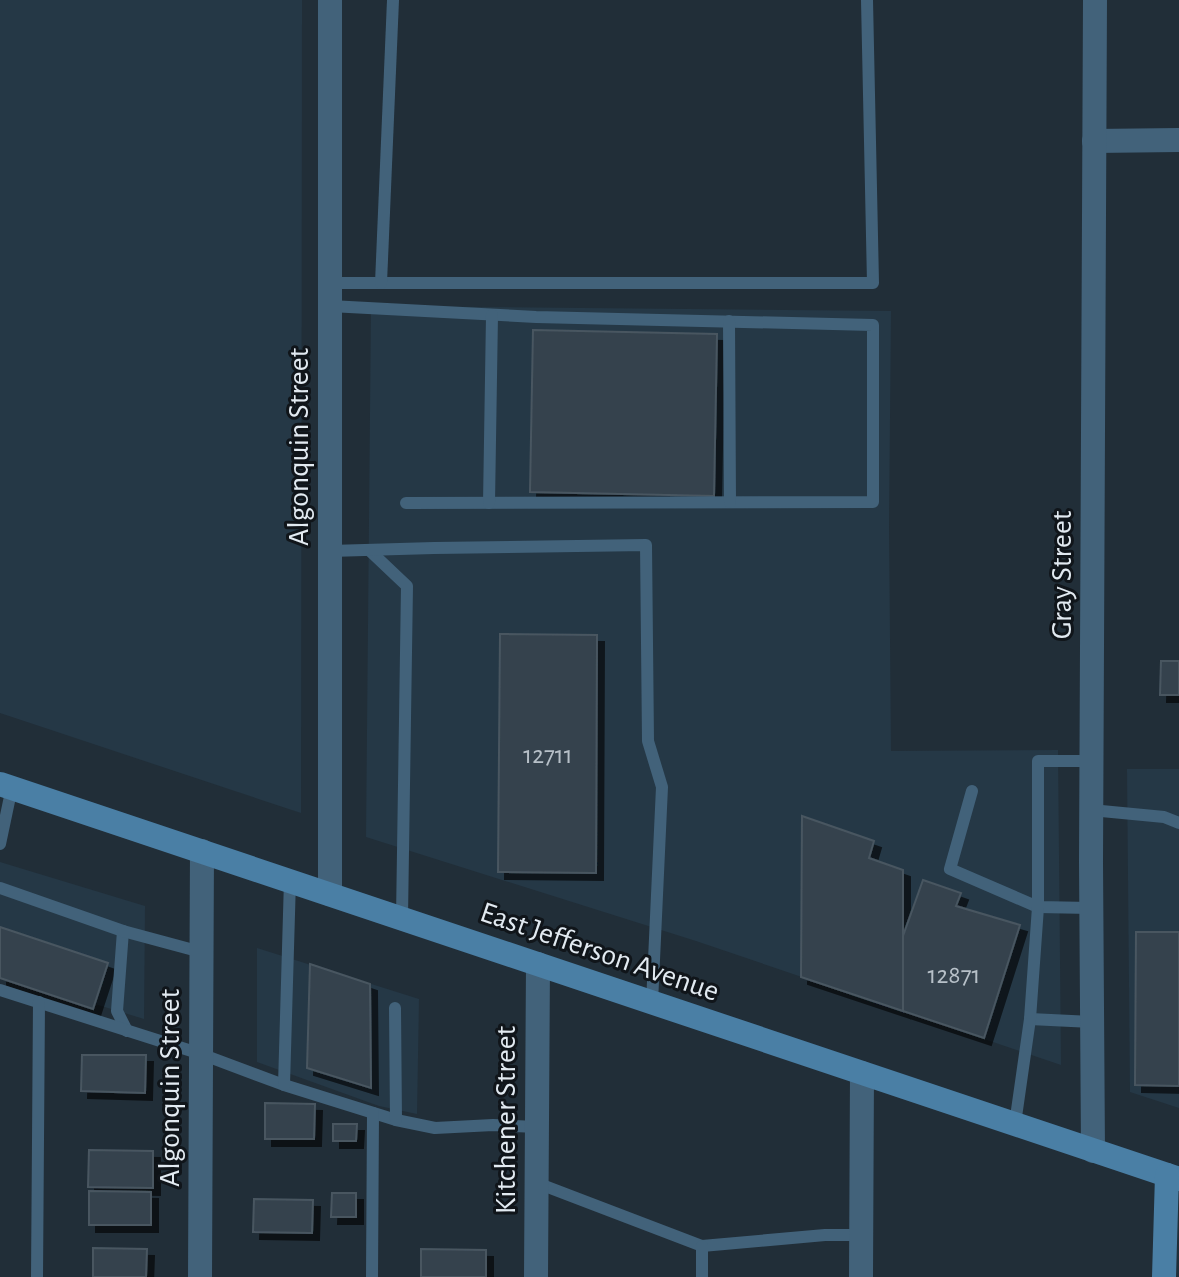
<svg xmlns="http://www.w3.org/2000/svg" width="1179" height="1277" font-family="'Alegreya Sans',sans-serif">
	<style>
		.built { fill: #253846 }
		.building { fill: #35424d; stroke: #485661; stroke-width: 2; filter: url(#shadow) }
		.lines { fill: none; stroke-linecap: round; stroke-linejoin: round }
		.lane { stroke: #42627a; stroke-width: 12 }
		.street { stroke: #42627a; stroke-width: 24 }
		.secondary { stroke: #4a7fa5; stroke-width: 24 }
		.labels { text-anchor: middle; stroke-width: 6; stroke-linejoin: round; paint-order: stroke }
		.number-label { font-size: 26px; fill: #b7c0c8 }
		.street-label { font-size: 30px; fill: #e2eaf1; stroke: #10151a }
	</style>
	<defs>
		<filter id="shadow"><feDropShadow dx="7" dy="7" stdDeviation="0" flood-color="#0009"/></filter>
	</defs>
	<rect width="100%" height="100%" fill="#212e38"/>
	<g class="built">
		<polygon points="0,0 302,0 301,813 0,713"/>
		<polygon points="371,306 891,311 889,526 891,751 1058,750 1061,1065 696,941 366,837"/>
		<polygon points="1127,769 1179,769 1179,1108 1130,1092"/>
		<polygon points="0,862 145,906 144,1019 0,975"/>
		<polygon points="257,948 419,999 417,1114 379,1106 257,1062"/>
	</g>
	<g class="building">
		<polygon points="533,330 717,334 714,496 530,492"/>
		<polygon points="500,634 597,635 596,873 498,872"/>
		<polygon points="1161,661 1179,661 1179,695 1160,695"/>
		<polygon points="802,816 874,841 869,858 903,870 903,1011 801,977"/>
		<polygon points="923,880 961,893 956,906 1020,925 984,1038 903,1011 903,936"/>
		<polygon points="0,927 108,963 93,1009 0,978"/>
		<polygon points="1136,932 1179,932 1179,1086 1135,1085"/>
		<polygon points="310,964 370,984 371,1088 307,1068"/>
		<polygon points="82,1055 146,1055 145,1093 81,1091"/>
		<polygon points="265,1103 315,1104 314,1139 265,1139"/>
		<polygon points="333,1124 357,1124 356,1141 333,1141"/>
		<polygon points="89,1150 153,1151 153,1188 88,1187"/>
		<polygon points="89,1191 151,1192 151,1225 89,1225"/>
		<polygon points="332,1193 356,1193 356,1217 331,1217"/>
		<polygon points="254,1199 313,1200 312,1233 253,1232"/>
		<polygon points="93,1248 147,1249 146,1277 93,1277"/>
		<polygon points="421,1249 486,1250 486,1277 421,1277"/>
	</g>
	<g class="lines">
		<g class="lane">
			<polyline points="330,283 873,283 867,0"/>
			<polyline points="381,283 393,0"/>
			<polyline points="330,306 536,317 873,325 873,502 406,503"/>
			<polyline points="729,321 730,502"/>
			<polyline points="489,503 492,315"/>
			<polyline points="369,550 407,586 402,918"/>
			<polyline points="330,551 434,548 646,545 648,741 662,787 652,1003"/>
			<polyline points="972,791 950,869 1038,907 1091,908"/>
			<polyline points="1091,810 1164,817 1179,823"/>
			<polyline points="0,844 12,787"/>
			<polyline points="0,888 123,931 117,1011 127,1031"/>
			<polyline points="123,931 201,952"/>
			<polyline points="0,990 201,1054 284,1085 396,1120 435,1128 493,1125 537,1127"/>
			<polyline points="395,1008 396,1120"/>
			<polyline points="1030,1019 1092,1022"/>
			<polyline points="284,1085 290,880"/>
			<polyline points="1015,1124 1030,1019 1038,907 1038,761 1092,761"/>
			<polyline points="537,1183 702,1246 825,1235 861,1235"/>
			<polyline points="37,1277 39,1002"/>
			<polyline points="372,1277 373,1113"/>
			<polyline points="702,1277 702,1246"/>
		</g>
		<g class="street">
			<polyline points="330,0 330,894"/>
			<polyline points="1094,141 1179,140"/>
			<polyline points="1093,1151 1091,862 1095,0"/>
			<polyline points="200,1277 202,851"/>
			<polyline points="536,1277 538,964"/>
			<polyline points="861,1277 862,1073"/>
		</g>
		<g class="secondary">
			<polyline points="0,784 1179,1179"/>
			<polyline points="1164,1277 1167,1175"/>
		</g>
	</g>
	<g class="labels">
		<g class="number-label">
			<text x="548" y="763">12711</text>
			<text x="954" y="983">12871</text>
		</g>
		<g class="street-label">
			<text transform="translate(298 447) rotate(-90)" y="10">Algonquin Street</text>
			<text transform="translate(1061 575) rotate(-90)" y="10">Gray Street</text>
			<text transform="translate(600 951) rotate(19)" y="10">East Jefferson Avenue</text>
			<text transform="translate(169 1088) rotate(-90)" y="10">Algonquin Street</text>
			<text transform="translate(505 1120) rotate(-90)" y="10">Kitchener Street</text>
		</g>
	</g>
</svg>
